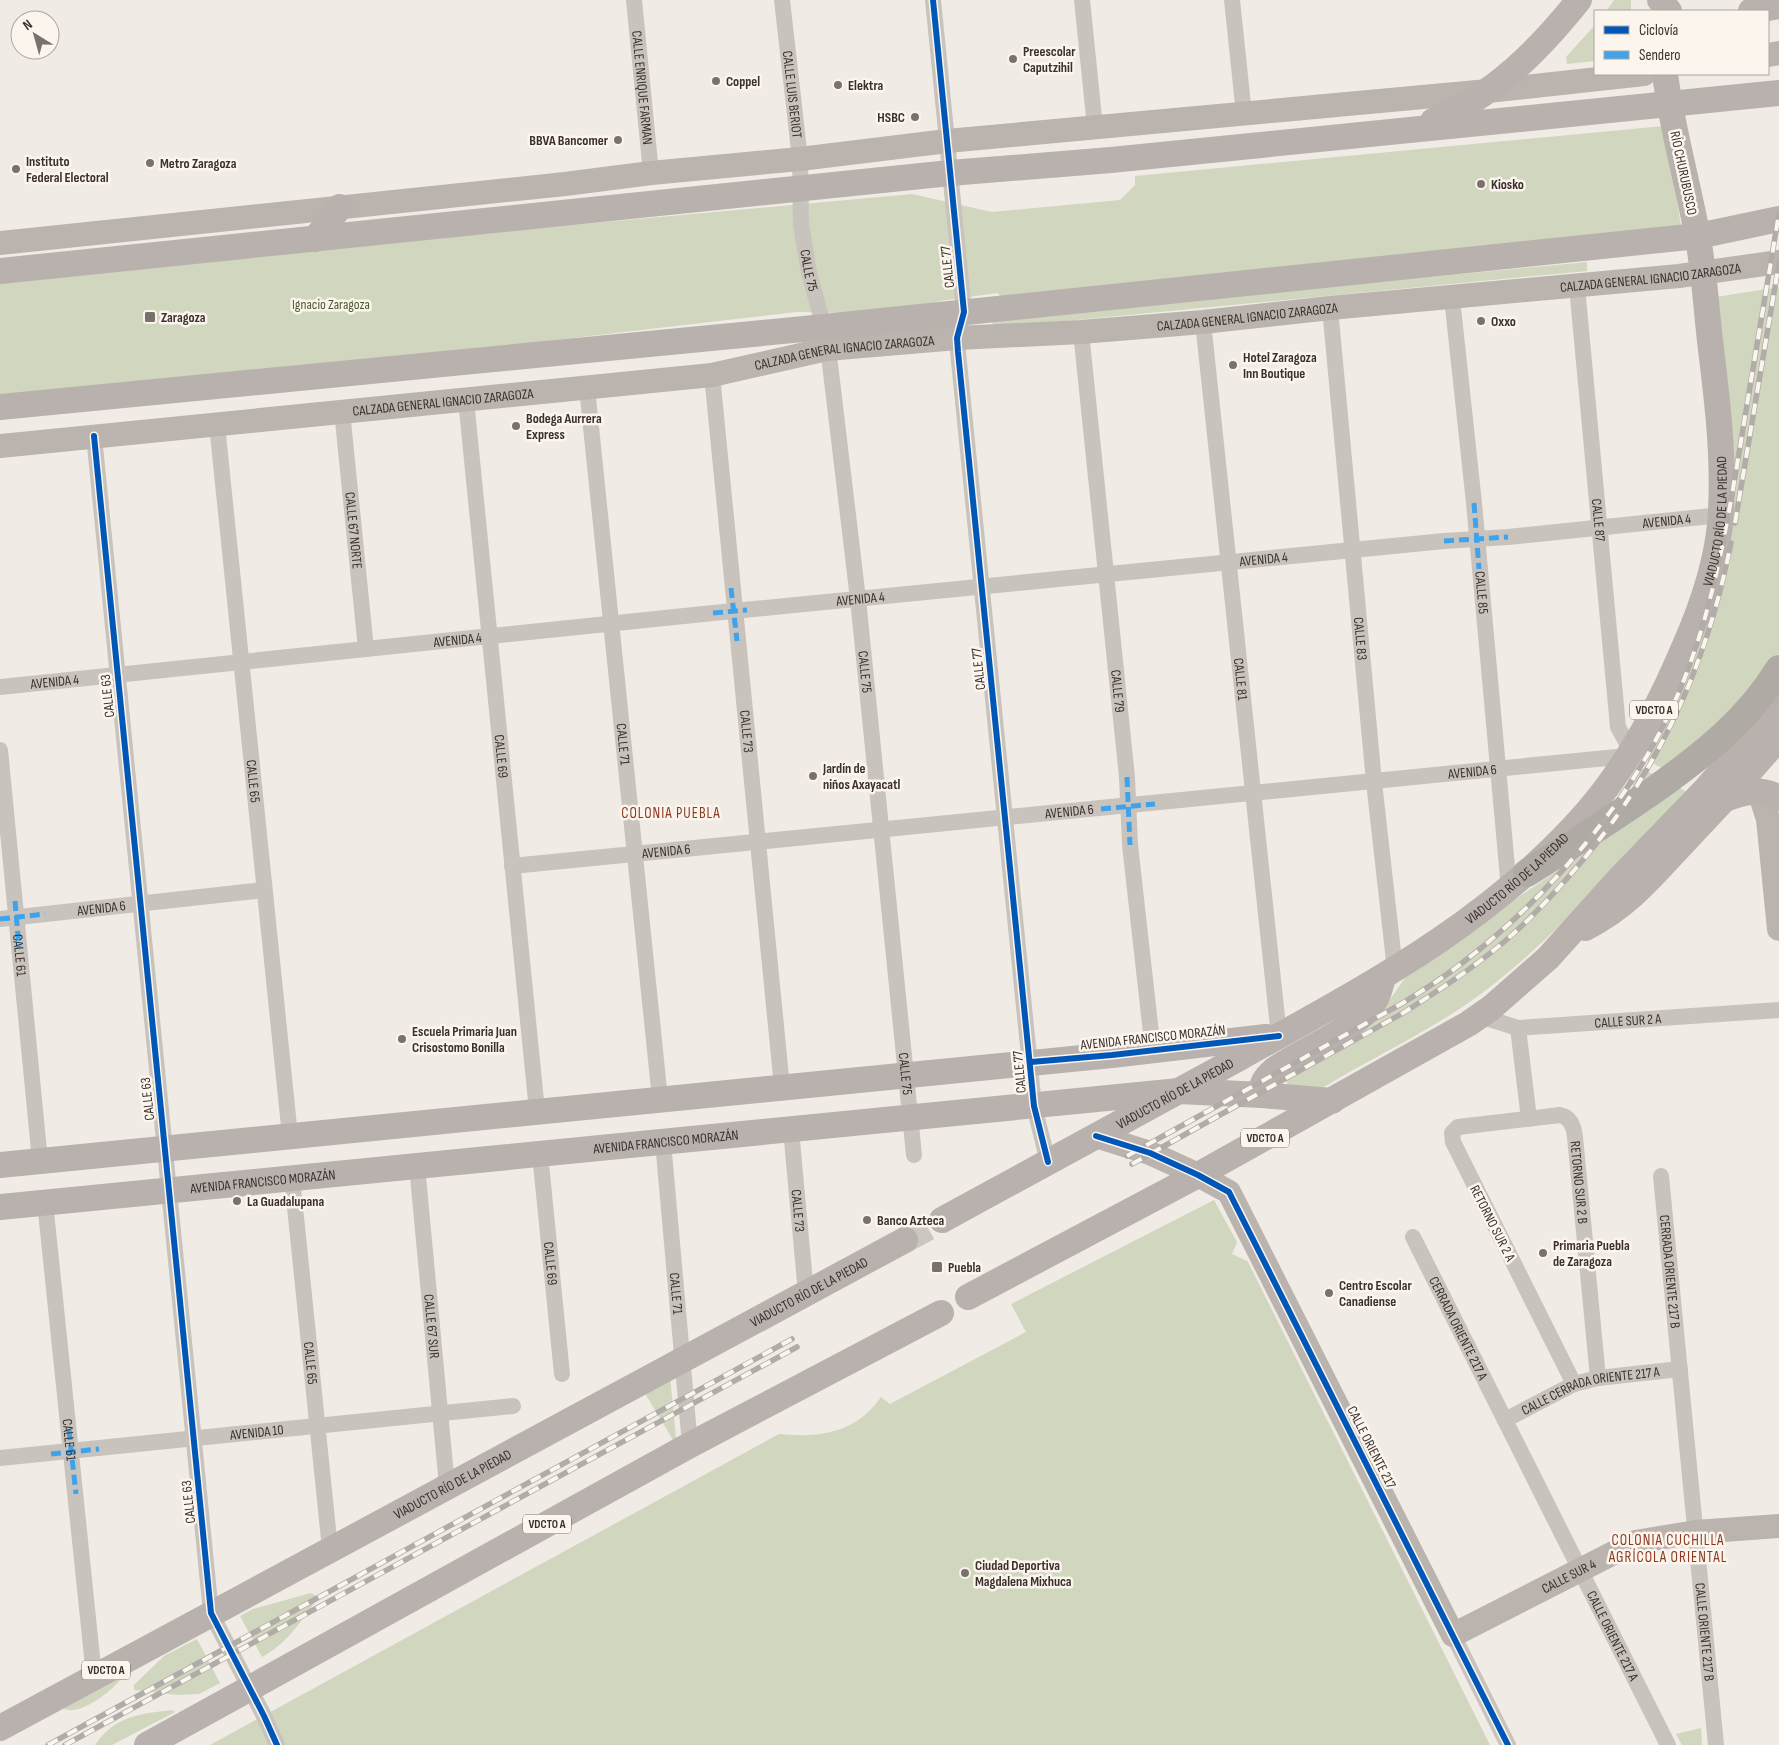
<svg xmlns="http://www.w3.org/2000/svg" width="1779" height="1745" font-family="'Sofia Sans Condensed',sans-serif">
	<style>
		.green { fill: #d1d6bf }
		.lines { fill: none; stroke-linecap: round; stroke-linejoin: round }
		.primary-tunnel { stroke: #ccc6c0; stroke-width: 26; stroke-dasharray: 26 13; stroke-linecap: butt }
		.street { stroke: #c9c3be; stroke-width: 16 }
		.secondary { stroke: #bab3ae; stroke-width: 24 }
		.primary { stroke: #b8b1ad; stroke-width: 26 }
		.highway { stroke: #afaaa4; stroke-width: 28 }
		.rail-casing { stroke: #b1aca8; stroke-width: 5.5 }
		.rail { stroke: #fbf5ee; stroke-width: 4; stroke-dasharray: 11; stroke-linecap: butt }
		.quiet { stroke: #3fa3eb; stroke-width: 5; stroke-dasharray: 10 5; stroke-linecap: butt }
		.cycleway-casing { stroke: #fbf5ee; stroke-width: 9 }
		.cycleway { stroke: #0057b8; stroke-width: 6 }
		.poi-dot { fill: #7a716c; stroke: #fbf5ee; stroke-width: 2 }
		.labels { text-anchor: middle; stroke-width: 5; stroke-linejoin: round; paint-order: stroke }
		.shield { fill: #fbf5ee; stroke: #756b66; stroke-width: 1 }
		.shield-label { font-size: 12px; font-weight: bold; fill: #3b302b }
		.poi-label { font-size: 14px; font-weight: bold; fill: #3b302b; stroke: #fbf5ee; text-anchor: start }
		.street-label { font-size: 14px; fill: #3b302b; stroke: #fbf5ee }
		.park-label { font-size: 14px; fill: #4a5a2e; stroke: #fbf5ee }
		.neighbourhood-label { font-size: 15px; letter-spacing: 1px; fill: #8c3b22; stroke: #fbf5ee }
	</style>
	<rect width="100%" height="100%" fill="#f0ebe5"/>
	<g class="green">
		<polygon points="1614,0 1631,0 1631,11 1606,11"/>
		<polygon points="1595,25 1595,61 1567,64 1566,57"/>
		<polygon points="1664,126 1681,225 1012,305 997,293 940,301 892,314 797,312 503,346 0,395 0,281 583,224 912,194 992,212 1120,200 1135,185 1135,176"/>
		<polygon points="1587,262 1587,271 993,328 992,319"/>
		<polygon points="1779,287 1779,653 1765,678 1742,706 1662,768 1642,758 1678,692 1721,595 1730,563 1733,513 1716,297"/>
		<polygon points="1638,766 1660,778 1641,791 1628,781"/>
		<path d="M1680,788L1687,792C1625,857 1561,932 1490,987C1439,1027 1380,1053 1324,1087L1318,1088L1289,1087L1284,1077L1382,1011L1405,978L1508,904Z"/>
		<path d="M1214,1200L1237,1242L1232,1254L1247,1261L1249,1264L1490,1745H210L779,1434C820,1438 856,1433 881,1397L890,1404L1026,1332L1011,1304Z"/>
		<polygon points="670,1376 676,1438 673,1440 643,1390"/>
		<path d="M311,1593L315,1595L316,1601C300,1623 286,1644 262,1657L240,1616L253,1609Z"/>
		<polygon points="197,1639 220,1683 199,1694 177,1695 134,1690 134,1685 164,1656"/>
		<path d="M124,1675C115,1689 81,1716 64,1709V1708Z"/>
		<path d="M172,1710L175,1712L112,1745H95C115,1716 139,1714 172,1710Z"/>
		<polygon points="1701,1728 1702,1745 1682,1745 1676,1734"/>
	</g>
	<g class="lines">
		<polyline class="primary-tunnel" points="905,1240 942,1220"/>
		<g class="street">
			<path id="s1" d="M634,0L651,173"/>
			<path id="s2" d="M782,0L800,159L801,224L809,273L824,327L830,364L858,599L914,1155"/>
			<polyline points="933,0 964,312 957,338 958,352 1034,1106 1048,1162"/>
			<polyline points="1082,0 1095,127"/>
			<polyline points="1232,0 1244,114"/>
			<path id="s3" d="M1577,287L1618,727L1631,751"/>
			<path id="s4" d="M1452,298L1474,503L1509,889"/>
			<path id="s5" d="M1330,308L1374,782L1395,970"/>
			<path id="s6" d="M1203,322L1279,1036"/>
			<path id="s7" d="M1081,332L1127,777L1130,845L1153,1051"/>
			<path id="s8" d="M712,375L782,1087"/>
			<path id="s9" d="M587,388L660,1099"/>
			<path id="s10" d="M466,400L537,1111"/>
			<path id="s11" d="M342,411L366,649"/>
			<path id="s12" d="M217,425L290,1136"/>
			<polyline points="94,436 211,1613 264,1716 277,1745"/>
			<path id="s13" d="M0,687L713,613L1444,541L1508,537L1721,515"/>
			<path id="s14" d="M0,750L40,1161"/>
			<path id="s15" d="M512,866L1627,756"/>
			<path id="s16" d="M0,919L264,890"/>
			<path id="s17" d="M1480,1016L1518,1028L1779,1010"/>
			<polyline points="1518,1028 1529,1119"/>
			<path id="s18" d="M791,1130L806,1293"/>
			<path id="s19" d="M663,1142L690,1445"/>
			<path id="s20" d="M540,1154L562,1374"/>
			<path id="s21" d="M417,1166L447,1486"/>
			<path id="s22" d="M1661,1176L1716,1745"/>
			<path id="s23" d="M292,1178L330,1549"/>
			<path id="s24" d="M45,1202L94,1676"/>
			<path id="s25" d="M1413,1237L1668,1745"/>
			<path id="s26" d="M1574,1384L1453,1142L1452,1133L1458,1127L1560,1115C1571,1117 1574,1127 1575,1137L1598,1378"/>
			<path id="s27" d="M1505,1420L1574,1384L1598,1378L1680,1369"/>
			<path id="s28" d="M0,1458L513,1406"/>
			<polyline points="1453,1635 1508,1745"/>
		</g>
		<g class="secondary">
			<polyline points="1768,55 1779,53"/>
			<polyline points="0,243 565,184 651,173 800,159 947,141 1488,91 1644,74"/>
			<path id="s29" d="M0,446L712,375L827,349L957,338L1081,332L1203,322L1330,308L1679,276L1779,262"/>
			<polyline points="1759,791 1768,819 1779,929"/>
			<path id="s30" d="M1096,1136L1150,1153L1198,1175L1229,1192L1453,1635L1635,1542L1696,1532L1779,1526"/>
		</g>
		<g class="primary">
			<polyline points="1660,0 1669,11"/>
			<polyline points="1751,11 1779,6"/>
			<path d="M1433,121C1494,96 1539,50 1579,0"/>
			<polyline points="315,239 340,207"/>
			<polyline points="0,271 950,173 1111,160 1779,93"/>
			<polyline points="0,407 824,327 1698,236 1779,219"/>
			<path d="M1725,799C1743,792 1761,787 1779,798"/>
			<path d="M1585,928C1629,906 1653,875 1686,840C1718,806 1750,773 1779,737"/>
			<path d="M1262,1095C1260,1084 1266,1077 1274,1070C1303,1050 1345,1034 1369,1009C1377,1000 1380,989 1383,977"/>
			<polyline points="0,1165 1112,1055 1266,1037"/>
			<path id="s31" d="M0,1207L1179,1091L1262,1095L1332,1101"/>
			<path id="s32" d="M942,1220C1042,1166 1142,1112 1241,1057C1368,986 1490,923 1587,812C1627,766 1658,708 1682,652C1701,610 1719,557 1721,511C1724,454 1717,398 1710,341C1706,305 1704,269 1697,233C1687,180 1672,128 1665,74"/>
			<polyline points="968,1297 1198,1175 1468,1024 1491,1008 1548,958 1620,878 1704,791 1779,706"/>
			<path id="s33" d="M0,1728L905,1240"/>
			<polyline points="147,1745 690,1445 941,1313"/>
		</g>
		<path class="highway" d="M1527,873C1570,846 1612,819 1654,790C1702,756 1748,720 1779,669"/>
		<g class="rail-casing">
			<g id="rail">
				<polyline points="1735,523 1779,263"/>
				<path d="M1127,1156L1401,1004C1424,990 1446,976 1466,960C1545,899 1621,812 1665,722C1710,633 1726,532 1742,435C1754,361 1767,287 1779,213"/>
				<path d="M1132,1164L1403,1013C1436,992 1469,971 1499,946C1526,924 1549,899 1571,874C1656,777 1706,669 1731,543"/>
				<polyline points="48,1745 792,1339"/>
				<polyline points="65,1745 797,1347"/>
			</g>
		</g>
		<use href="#rail" class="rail"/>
		<g class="quiet">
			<polyline points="1474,503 1479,569"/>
			<polyline points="1444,541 1508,537"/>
			<polyline points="731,588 737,641"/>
			<polyline points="713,613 747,610"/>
			<polyline points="1127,777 1130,845"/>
			<polyline points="1101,809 1155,804"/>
			<polyline points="15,901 19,948"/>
			<polyline points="0,919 45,914"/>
			<polyline points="69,1430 76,1494"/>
			<polyline points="51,1454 99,1449"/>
		</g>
		<g class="cycleway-casing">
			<g id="cycleway">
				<polyline points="933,0 964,312 957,338 958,352 1034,1106 1048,1162"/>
				<polyline points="94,436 211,1613 264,1716 277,1745"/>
				<polyline points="1031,1062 1112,1055 1279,1036"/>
				<polyline points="1096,1136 1150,1153 1198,1175 1229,1192 1508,1745"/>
			</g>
		</g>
		<use href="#cycleway" class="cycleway"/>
	</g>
	<g class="poi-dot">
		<circle cx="1013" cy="59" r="5"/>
		<circle cx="716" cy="81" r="5"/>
		<circle cx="838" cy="85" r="5"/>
		<circle cx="915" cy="117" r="5"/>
		<circle cx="618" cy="140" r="5"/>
		<circle cx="150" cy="163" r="5"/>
		<circle cx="16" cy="169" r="5"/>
		<circle cx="1481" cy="184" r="5"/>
		<rect x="144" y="311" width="12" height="12" rx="2.5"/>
		<circle cx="1481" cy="321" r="5"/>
		<circle cx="1233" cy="365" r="5"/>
		<circle cx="516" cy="426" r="5"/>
		<circle cx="813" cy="776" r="5"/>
		<circle cx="402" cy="1039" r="5"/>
		<circle cx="237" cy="1201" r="5"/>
		<circle cx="867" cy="1220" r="5"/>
		<circle cx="1543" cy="1253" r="5"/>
		<rect x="931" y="1261" width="12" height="12" rx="2.5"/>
		<circle cx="1329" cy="1293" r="5"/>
		<circle cx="965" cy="1573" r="5"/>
	</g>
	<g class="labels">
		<g class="shield">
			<rect x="1630" y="700.5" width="48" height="19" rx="4"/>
			<rect x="1241" y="1128.5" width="48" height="19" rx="4"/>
			<rect x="523" y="1514.5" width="48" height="19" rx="4"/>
			<rect x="82" y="1660.5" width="48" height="19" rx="4"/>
		</g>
		<g class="shield-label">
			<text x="1654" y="714">VDCTO A</text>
			<text x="1265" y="1142">VDCTO A</text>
			<text x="547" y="1528">VDCTO A</text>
			<text x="106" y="1674">VDCTO A</text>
		</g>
		<g class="poi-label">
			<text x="1023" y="56">Preescolar<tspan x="1023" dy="16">Caputzihil</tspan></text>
			<text x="726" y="86">Coppel</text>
			<text x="848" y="90">Elektra</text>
			<text x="905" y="122" text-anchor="end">HSBC</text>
			<text x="608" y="145" text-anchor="end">BBVA Bancomer</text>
			<text x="26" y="166">Instituto<tspan x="26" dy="16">Federal Electoral</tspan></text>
			<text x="160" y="168">Metro Zaragoza</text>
			<text x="1491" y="189">Kiosko</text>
			<text x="161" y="322">Zaragoza</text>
			<text x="1491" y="326">Oxxo</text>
			<text x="1243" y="362">Hotel Zaragoza<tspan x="1243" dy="16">Inn Boutique</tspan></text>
			<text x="526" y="423">Bodega Aurrera<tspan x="526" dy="16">Express</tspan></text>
			<text x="823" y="773">Jardín de<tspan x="823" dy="16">niños Axayacatl</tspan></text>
			<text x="412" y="1036">Escuela Primaria Juan<tspan x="412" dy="16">Crisostomo Bonilla</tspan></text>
			<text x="247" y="1206">La Guadalupana</text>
			<text x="877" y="1225">Banco Azteca</text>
			<text x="1553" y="1250">Primaria Puebla<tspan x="1553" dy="16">de Zaragoza</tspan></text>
			<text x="948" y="1272">Puebla</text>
			<text x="1339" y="1290">Centro Escolar<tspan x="1339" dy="16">Canadiense</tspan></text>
			<text x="975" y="1570">Ciudad Deportiva<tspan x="975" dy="16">Magdalena Mixhuca</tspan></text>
		</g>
		<g class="street-label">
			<text dy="5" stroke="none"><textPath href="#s1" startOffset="88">CALLE ENRIQUE FARMAN</textPath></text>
			<text dy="5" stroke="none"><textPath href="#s2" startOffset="95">CALLE LUIS BERIOT</textPath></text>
			<text transform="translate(1684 173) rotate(78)" y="5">RÍO CHURUBUSCO</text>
			<text transform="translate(947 267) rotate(-96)" y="5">CALLE 77</text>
			<text dy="5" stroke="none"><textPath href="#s2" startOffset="272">CALLE 75</textPath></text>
			<text dy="5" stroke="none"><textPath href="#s29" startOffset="1660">CALZADA GENERAL IGNACIO ZARAGOZA</textPath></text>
			<text dy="5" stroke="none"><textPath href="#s29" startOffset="1255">CALZADA GENERAL IGNACIO ZARAGOZA</textPath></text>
			<text dy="5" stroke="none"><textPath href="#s29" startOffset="850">CALZADA GENERAL IGNACIO ZARAGOZA</textPath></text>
			<text dy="5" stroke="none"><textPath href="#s29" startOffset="445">CALZADA GENERAL IGNACIO ZARAGOZA</textPath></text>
			<text dy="5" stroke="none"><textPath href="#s3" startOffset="234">CALLE 87</textPath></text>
			<text dy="5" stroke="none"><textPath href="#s13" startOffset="1675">AVENIDA 4</textPath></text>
			<text dy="5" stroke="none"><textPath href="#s32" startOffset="1090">VIADUCTO RÍO DE LA PIEDAD</textPath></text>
			<text dy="5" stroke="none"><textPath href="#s11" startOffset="120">CALLE 67 NORTE</textPath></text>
			<text dy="5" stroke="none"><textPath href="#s13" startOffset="1270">AVENIDA 4</textPath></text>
			<text dy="5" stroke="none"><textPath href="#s4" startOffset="296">CALLE 85</textPath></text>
			<text dy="5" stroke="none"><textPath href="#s13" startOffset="865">AVENIDA 4</textPath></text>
			<text dy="5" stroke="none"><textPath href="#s5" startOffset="332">CALLE 83</textPath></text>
			<text dy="5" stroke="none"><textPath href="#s13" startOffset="460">AVENIDA 4</textPath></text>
			<text transform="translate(978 669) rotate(-96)" y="5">CALLE 77</text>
			<text dy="5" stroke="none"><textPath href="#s2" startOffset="678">CALLE 75</textPath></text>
			<text dy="5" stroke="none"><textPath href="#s6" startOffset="359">CALLE 81</textPath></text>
			<text dy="5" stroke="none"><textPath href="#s13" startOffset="55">AVENIDA 4</textPath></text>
			<text dy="5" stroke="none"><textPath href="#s7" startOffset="361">CALLE 79</textPath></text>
			<text transform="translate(107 696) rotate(-96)" y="5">CALLE 63</text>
			<text dy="5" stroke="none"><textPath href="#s8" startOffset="358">CALLE 73</textPath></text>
			<text dy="5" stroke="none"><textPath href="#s9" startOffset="358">CALLE 71</textPath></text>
			<text dy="5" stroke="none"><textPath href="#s10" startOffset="358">CALLE 69</textPath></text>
			<text dy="5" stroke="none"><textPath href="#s15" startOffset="965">AVENIDA 6</textPath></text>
			<text dy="5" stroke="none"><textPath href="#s12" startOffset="358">CALLE 65</textPath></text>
			<text dy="5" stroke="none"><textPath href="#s15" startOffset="560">AVENIDA 6</textPath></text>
			<text dy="5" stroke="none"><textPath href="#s15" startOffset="155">AVENIDA 6</textPath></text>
			<text dy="5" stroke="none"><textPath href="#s32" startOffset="670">VIADUCTO RÍO DE LA PIEDAD</textPath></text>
			<text dy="5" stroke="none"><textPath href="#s16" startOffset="102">AVENIDA 6</textPath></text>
			<text dy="5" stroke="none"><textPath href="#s14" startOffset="206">CALLE 61</textPath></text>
			<text dy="5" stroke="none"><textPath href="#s17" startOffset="150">CALLE SUR 2 A</textPath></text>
			<text transform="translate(1153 1037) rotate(-6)" y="5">AVENIDA FRANCISCO MORAZÁN</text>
			<text transform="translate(1019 1072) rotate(-95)" y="5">CALLE 77</text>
			<text dy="5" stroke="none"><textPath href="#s2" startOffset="1082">CALLE 75</textPath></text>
			<text dy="5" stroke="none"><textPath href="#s32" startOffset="265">VIADUCTO RÍO DE LA PIEDAD</textPath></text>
			<text transform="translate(147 1099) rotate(-96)" y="5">CALLE 63</text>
			<text dy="5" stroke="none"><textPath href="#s31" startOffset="669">AVENIDA FRANCISCO MORAZÁN</textPath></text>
			<text dy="5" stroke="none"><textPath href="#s31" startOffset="264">AVENIDA FRANCISCO MORAZÁN</textPath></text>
			<text dy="5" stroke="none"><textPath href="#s26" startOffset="465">RETORNO SUR 2 B</textPath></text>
			<text dy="5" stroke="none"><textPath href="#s18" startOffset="81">CALLE 73</textPath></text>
			<text transform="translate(1493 1223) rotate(63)" y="5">RETORNO SUR 2 A</text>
			<text dy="5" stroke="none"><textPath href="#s20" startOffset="110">CALLE 69</textPath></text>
			<text dy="5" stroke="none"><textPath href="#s22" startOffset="96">CERRADA ORIENTE 217 B</textPath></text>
			<text dy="5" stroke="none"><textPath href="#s33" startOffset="919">VIADUCTO RÍO DE LA PIEDAD</textPath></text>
			<text dy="5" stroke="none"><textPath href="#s19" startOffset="152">CALLE 71</textPath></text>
			<text dy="5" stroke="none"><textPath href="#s21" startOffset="161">CALLE 67 SUR</textPath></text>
			<text dy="5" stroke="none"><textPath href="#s25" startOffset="102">CERRADA ORIENTE 217 A</textPath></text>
			<text dy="5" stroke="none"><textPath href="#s23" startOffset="186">CALLE 65</textPath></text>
			<text dy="5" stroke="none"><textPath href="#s27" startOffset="92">CALLE CERRADA ORIENTE 217 A</textPath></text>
			<text dy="5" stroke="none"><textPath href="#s28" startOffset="258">AVENIDA 10</textPath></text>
			<text dy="5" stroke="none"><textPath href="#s24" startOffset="239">CALLE 61</textPath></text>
			<text transform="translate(1372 1447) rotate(63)" y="5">CALLE ORIENTE 217</text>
			<text dy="5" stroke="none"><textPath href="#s33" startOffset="514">VIADUCTO RÍO DE LA PIEDAD</textPath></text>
			<text transform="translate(188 1502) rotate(-96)" y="5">CALLE 63</text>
			<text dy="5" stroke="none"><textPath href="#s30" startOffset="771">CALLE SUR 4</textPath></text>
			<text dy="5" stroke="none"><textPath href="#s22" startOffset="458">CALLE ORIENTE 217 B</textPath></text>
			<text dy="5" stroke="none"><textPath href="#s25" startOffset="446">CALLE ORIENTE 217 A</textPath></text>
		</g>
		<g class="park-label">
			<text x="331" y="309">Ignacio Zaragoza</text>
		</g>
		<g class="neighbourhood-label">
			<text x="671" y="818">COLONIA PUEBLA</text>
			<text x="1668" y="1545">COLONIA CUCHILLA<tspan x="1668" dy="17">AGRÍCOLA ORIENTAL</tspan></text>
		</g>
	</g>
	<rect x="1594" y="10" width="175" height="65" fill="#fbf5ee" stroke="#aea6a0"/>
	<rect x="1604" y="26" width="25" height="8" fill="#0057b8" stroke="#aea6a0"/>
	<text x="1639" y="35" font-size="15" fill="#3b302b">Ciclovía</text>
	<rect x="1604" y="51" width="25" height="8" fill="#3fa3eb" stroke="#aea6a0"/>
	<text x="1639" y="60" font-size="15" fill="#3b302b">Sendero</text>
	<g transform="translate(35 35) rotate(323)"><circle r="24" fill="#fbf5ee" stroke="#aea6a0"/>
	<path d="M0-4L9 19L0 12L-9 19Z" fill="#7a716c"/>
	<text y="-8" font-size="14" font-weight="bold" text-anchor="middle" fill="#3b302b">N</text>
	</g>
</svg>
